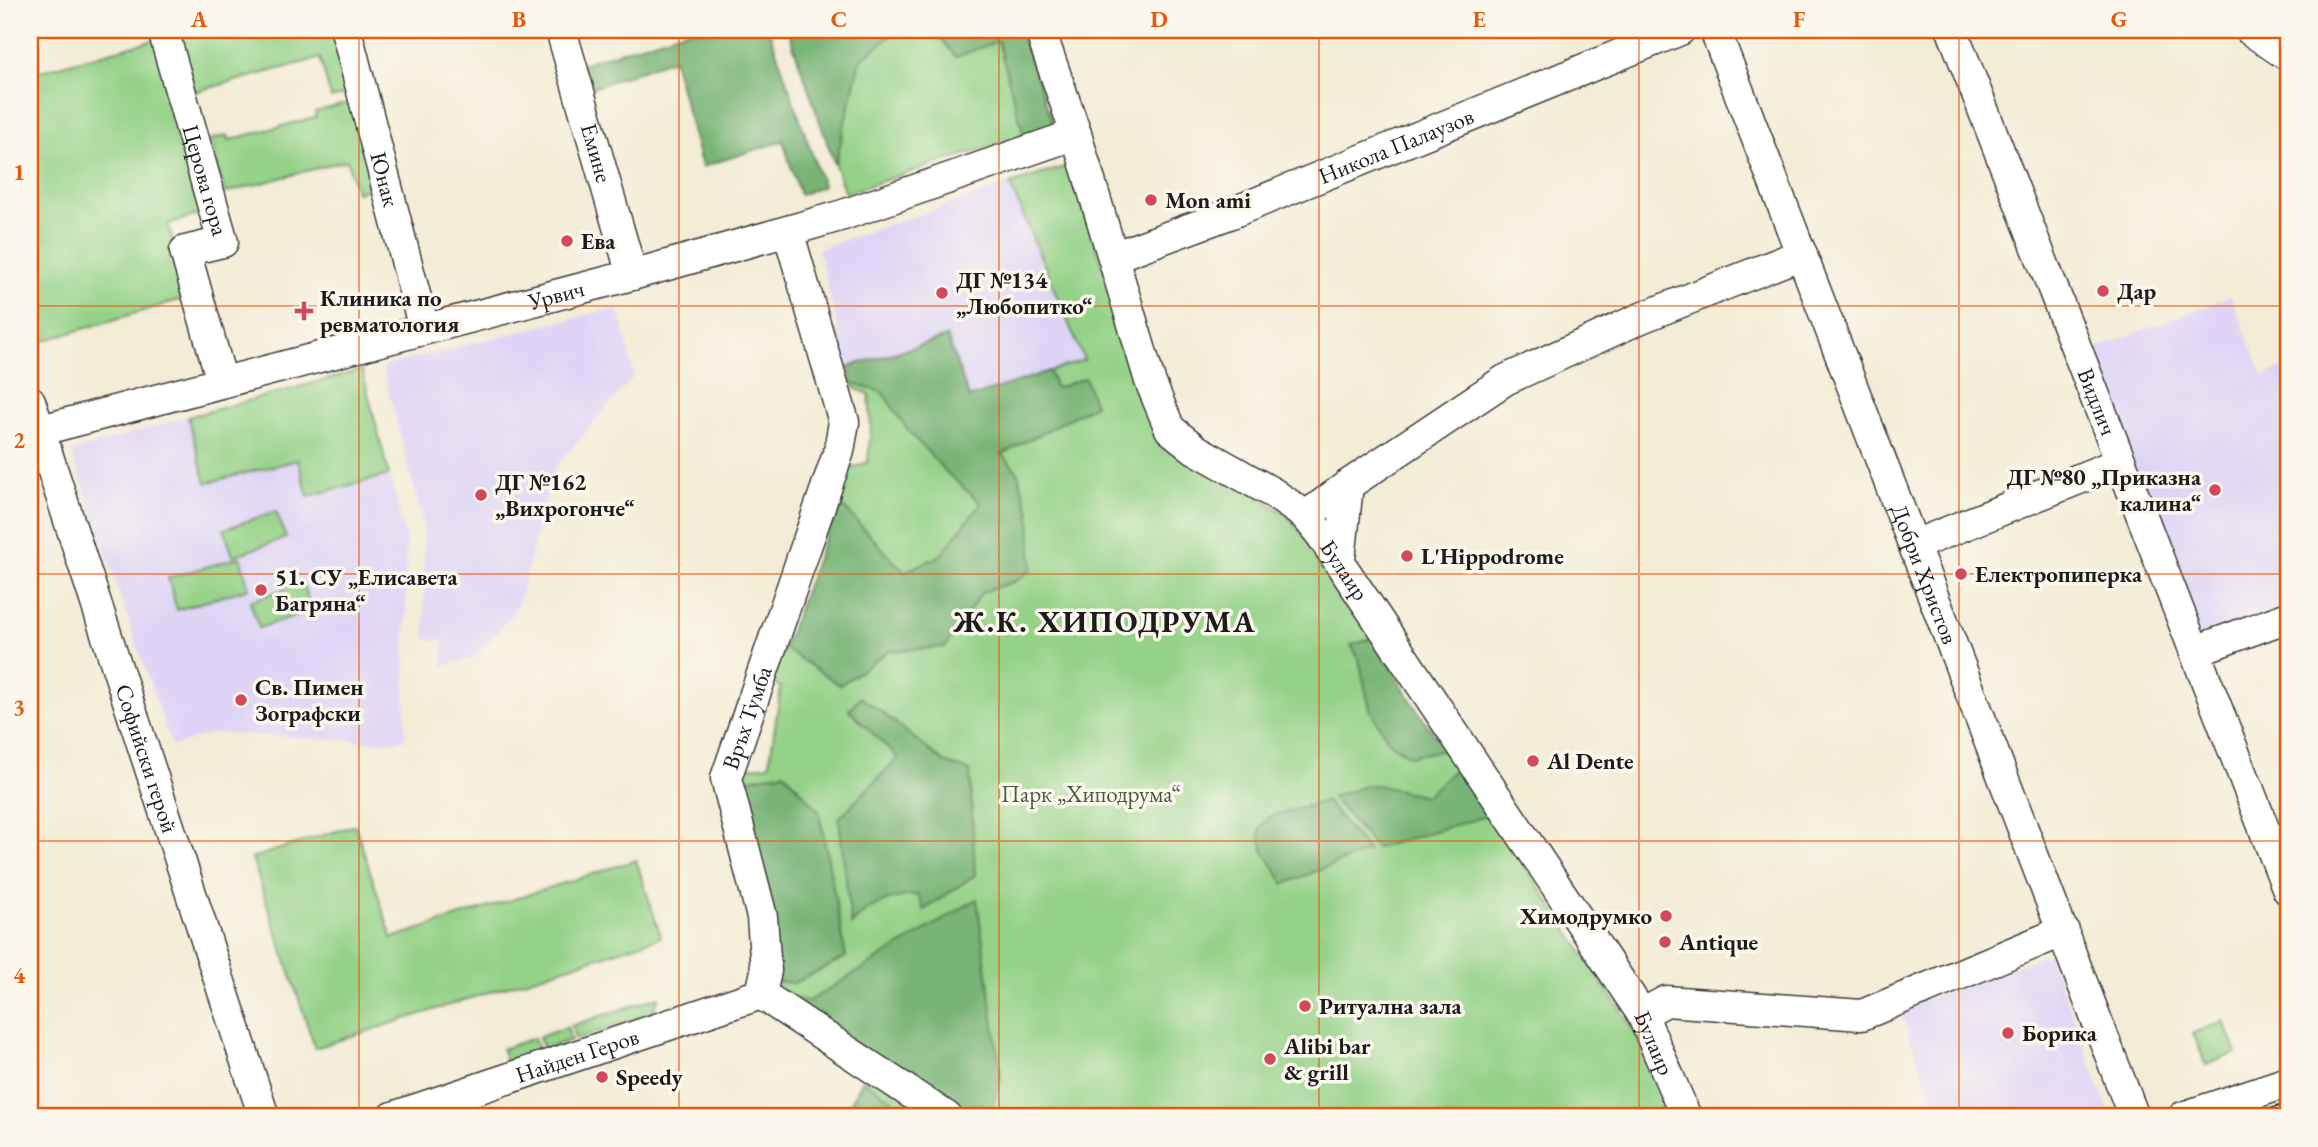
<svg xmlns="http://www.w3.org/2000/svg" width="2318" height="1147" font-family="'EB Garamond',serif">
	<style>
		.built { fill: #ded5f6 }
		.green { fill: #94d288; stroke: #587752; stroke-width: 2 }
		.forest { fill: #77b474; stroke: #4a6848; stroke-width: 2 }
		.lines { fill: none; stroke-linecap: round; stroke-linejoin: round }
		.minor-casing { stroke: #3c3b38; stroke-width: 33 }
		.minor { stroke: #fff; stroke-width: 30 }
		.tram { stroke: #1c1c1c; stroke-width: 2 }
		.grid { fill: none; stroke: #e8590c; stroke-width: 2; stroke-opacity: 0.55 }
		.poi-dot { fill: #d1495b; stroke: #fbf7ec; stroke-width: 2.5 }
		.labels { text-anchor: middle; stroke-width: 7; stroke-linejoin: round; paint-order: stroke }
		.street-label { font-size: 23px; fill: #1c1c1c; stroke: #fbf7ec }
		.poi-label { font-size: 23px; font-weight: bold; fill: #1c1c1c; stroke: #fbf7ec; text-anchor: start }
		.park-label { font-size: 23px; fill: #465c42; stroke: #fbf7ec }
		.district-label { font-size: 30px; font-weight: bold; letter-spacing: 2px; fill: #1c1c1c; stroke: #fbf7ec }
		.neatline { fill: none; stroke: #e8590c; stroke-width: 2.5 }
		.grid-label { font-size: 23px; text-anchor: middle; font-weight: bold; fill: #e8590c }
	</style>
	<rect width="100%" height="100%" fill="#fbf7ec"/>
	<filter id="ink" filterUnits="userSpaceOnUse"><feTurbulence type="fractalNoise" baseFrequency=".0143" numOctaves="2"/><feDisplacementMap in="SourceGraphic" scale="14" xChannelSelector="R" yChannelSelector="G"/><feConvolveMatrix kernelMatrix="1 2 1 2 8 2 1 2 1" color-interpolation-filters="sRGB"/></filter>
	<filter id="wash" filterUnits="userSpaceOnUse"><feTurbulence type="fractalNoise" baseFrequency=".00686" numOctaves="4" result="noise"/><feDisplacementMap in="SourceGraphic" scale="28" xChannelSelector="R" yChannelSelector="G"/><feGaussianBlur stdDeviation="1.57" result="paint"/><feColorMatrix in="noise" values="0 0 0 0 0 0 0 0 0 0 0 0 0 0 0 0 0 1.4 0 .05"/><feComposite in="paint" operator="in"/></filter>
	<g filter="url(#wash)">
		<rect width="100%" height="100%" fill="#f3ecd6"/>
		<g class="built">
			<polygon points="1010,184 1084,360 968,398 947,337 848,367 818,249"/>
			<polygon points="2231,296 2263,376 2288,366 2288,604 2200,639 2086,352"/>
			<polygon points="619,307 634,376 554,469 517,608 474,658 443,666 444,641 425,639 423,522 382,366"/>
			<polygon points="362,370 406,539 405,739 387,742 212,733 172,747 71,452 172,421"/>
			<polygon points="2049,954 2111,1117 1940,1117 1899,1009"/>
		</g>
		<g class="green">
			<polygon points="194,30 207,30 208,33 222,30 338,30 355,92 331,98 320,58 194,92 178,34"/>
			<polygon points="788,30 1020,30 1054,126 845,193"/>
			<polygon points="157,39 204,213 168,224 189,297 33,344 30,333 30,74"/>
			<polygon points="355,101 378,186 356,192 347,160 225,193 210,140 228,135 229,140 316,117 315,112"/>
			<polygon points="1068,166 1162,433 1287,515 1338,577 1413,704 1517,853 1653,1059 1674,1117 843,1117 875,1057 773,990 739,781 743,768 769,765 781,687 768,682 797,619 849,469 868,462 871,426 869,394 854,388 848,367 947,337 969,398 1084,360 1010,184"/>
			<polygon points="362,370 389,475 308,496 298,460 206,483 188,417"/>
			<polygon points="276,511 286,538 233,556 224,529"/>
			<polygon points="240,557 249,588 177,610 168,578"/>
			<polygon points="302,583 312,610 259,628 250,601"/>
			<polygon points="355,825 392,938 636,860 661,937 315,1048 252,858"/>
			<polygon points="659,997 652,1013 576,1040 571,1026"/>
			<polygon points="2224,1021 2237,1053 2206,1065 2193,1033"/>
			<polygon points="567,1027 571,1040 544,1049 539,1037"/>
			<polygon points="534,1038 539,1051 506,1062 502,1049"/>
		</g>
		<g class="forest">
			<polygon points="688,30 769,30 823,186 800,195 783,141 702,167 673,59 590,89 581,64"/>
			<polygon points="788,30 898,30 860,60 835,165"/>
			<polygon points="934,30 1020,30 1054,126 1024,136 998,41 956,57"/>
			<polygon points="947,337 969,398 1049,371 1056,388 1085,378 1095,405 1002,454 1017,471 1030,513 1032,569 1016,581 982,592 945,647 889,651 840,685 784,648 838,501 904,572 940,556 981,503 949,475 909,432 882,392 852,383 848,367"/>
			<polygon points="1374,638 1413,704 1445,750 1410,756 1390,744 1370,710 1359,659 1351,645"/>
			<path d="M860,697L878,709L944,762L970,771L975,875L924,910L918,895C892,896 868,906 851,925L839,818L898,758L849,710Z"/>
			<polygon points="1457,767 1490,815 1376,848 1332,797 1365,786 1376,785 1426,796"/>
			<polygon points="784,772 819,811 846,957 794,983 773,981 739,781"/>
			<polygon points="1326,801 1368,851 1284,884 1263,850 1259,830 1268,817"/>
			<polygon points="977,899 1001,1078 988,1117 977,1117 876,1057 785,998 809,1001"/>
			<polygon points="863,1080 917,1117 843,1117"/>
		</g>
	</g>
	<g filter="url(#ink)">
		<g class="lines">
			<g class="minor-casing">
				<g id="minor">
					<path id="s1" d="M163,30L223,242L185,251L222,382"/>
					<path id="s2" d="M346,30L424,329"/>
					<path id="s3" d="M561,30L632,275"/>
					<path id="s4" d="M1040,30L1076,134L1150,381L1170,429L1195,449L1273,493L1306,516L1321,535L1642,1014L1686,1117"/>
					<path id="s5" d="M1715,30L2134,1117"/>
					<path id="s6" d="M1952,30L2288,890"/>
					<polyline points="2250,30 2288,56"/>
					<path id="s7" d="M1113,257L1229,214L1680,30"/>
					<path id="s8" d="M30,401L264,1117"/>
					<path id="s9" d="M30,433L632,275L788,231L843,215L1076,134"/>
					<polyline points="1306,516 1348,485 1505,380 1641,318 1802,254"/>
					<polyline points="1915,545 2121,462"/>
					<polyline points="1340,560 1348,485"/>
					<polyline points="2195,651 2288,617"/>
					<path id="s10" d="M761,994L766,971L762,917L726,778L839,451L844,422L788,231"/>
					<polyline points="761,994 947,1117"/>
					<polyline points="1642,1014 1666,1001 1862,1015 2064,931"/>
					<path id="s11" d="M393,1117L761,994"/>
					<polyline points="2183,1117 2288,1082"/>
				</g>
			</g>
			<use href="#minor" class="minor"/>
			<polyline class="tram" points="2247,1117 2288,1103"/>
		</g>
	</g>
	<path class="grid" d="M359,30V1117M679,30V1117M999,30V1117M1319,30V1117M1639,30V1117M1959,30V1117M30,306H2288M30,574H2288M30,841H2288"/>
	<g class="poi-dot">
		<circle cx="1151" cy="200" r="7"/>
		<circle cx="567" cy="241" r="7"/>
		<circle cx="2103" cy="291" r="7"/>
		<circle cx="942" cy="293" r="7"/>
		<path d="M300.5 300.5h7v7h7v7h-7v7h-7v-7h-7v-7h7z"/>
		<circle cx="2215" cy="490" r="7"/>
		<circle cx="481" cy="495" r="7"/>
		<circle cx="1407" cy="556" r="7"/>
		<circle cx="1961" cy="574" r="7"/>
		<circle cx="261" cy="590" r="7"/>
		<circle cx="241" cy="700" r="7"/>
		<circle cx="1533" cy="761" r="7"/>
		<circle cx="1666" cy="916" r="7"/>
		<circle cx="1665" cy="942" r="7"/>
		<circle cx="1305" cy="1006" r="7"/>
		<circle cx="2008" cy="1033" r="7"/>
		<circle cx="1270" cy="1059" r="7"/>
		<circle cx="602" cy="1077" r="7"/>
	</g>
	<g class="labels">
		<g class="street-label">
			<text dy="8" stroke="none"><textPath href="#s7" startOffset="304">Никола Палаузов</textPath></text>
			<text dy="8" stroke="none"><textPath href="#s3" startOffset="128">Емине</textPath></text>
			<text dy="8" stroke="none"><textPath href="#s1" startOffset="156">Церова гора</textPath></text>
			<text dy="8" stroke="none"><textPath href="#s2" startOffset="154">Юнак</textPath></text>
			<text dy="8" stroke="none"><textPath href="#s9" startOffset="544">Урвич</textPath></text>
			<text dy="8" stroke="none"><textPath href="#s6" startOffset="399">Видлич</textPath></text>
			<text dy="8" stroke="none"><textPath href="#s4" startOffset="648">Булаир</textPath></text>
			<text dy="8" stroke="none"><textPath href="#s5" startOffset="583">Добри Христов</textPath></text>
			<text dy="8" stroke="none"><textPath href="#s10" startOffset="285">Връх Тумба</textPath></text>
			<text dy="8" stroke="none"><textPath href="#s8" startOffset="376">Софийски герой</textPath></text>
			<text dy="8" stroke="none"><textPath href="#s4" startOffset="1214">Булаир</textPath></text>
			<text dy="8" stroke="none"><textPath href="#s11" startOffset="194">Найден Геров</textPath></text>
		</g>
		<g class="poi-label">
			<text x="1165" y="208">Mon ami</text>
			<text x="581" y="249">Ева</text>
			<text x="956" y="288">ДГ №134<tspan x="956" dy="26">„Любопитко“</tspan></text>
			<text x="2117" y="299">Дар</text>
			<text x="320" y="306">Клиника по<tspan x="320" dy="26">ревматология</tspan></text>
			<text x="2201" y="485" text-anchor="end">ДГ №80 „Приказна<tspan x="2201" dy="26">калина“</tspan></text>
			<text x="495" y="490">ДГ №162<tspan x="495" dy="26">„Вихрогонче“</tspan></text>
			<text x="1421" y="564">L'Hippodrome</text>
			<text x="1975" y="582">Електропиперка</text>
			<text x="275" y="585">51. СУ „Елисавета<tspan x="275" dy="26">Багряна“</tspan></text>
			<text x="255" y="695">Св. Пимен<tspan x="255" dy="26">Зографски</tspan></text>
			<text x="1547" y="769">Al Dente</text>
			<text x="1652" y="924" text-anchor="end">Химодрумко</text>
			<text x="1679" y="950">Antique</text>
			<text x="1319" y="1014">Ритуална зала</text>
			<text x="2022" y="1041">Борика</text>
			<text x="1284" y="1054">Alibi bar<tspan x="1284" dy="26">&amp; grill</tspan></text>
			<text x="616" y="1085">Speedy</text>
		</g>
		<g class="park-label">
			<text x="1091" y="802">Парк „Хиподрума“</text>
		</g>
		<g class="district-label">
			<text x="1105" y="632">Ж.К. ХИПОДРУМА</text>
		</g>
	</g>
	<rect width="2318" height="1147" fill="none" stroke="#fbf7ec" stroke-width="77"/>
	<rect x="38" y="38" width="2242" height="1070" class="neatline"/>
	<g class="grid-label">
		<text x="199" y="27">A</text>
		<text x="519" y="27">B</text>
		<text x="839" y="27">C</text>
		<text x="1159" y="27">D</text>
		<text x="1479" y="27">E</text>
		<text x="1799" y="27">F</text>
		<text x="2119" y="27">G</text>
		<text x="19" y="180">1</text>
		<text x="19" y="448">2</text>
		<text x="19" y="715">3</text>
		<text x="19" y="983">4</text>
	</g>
</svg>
